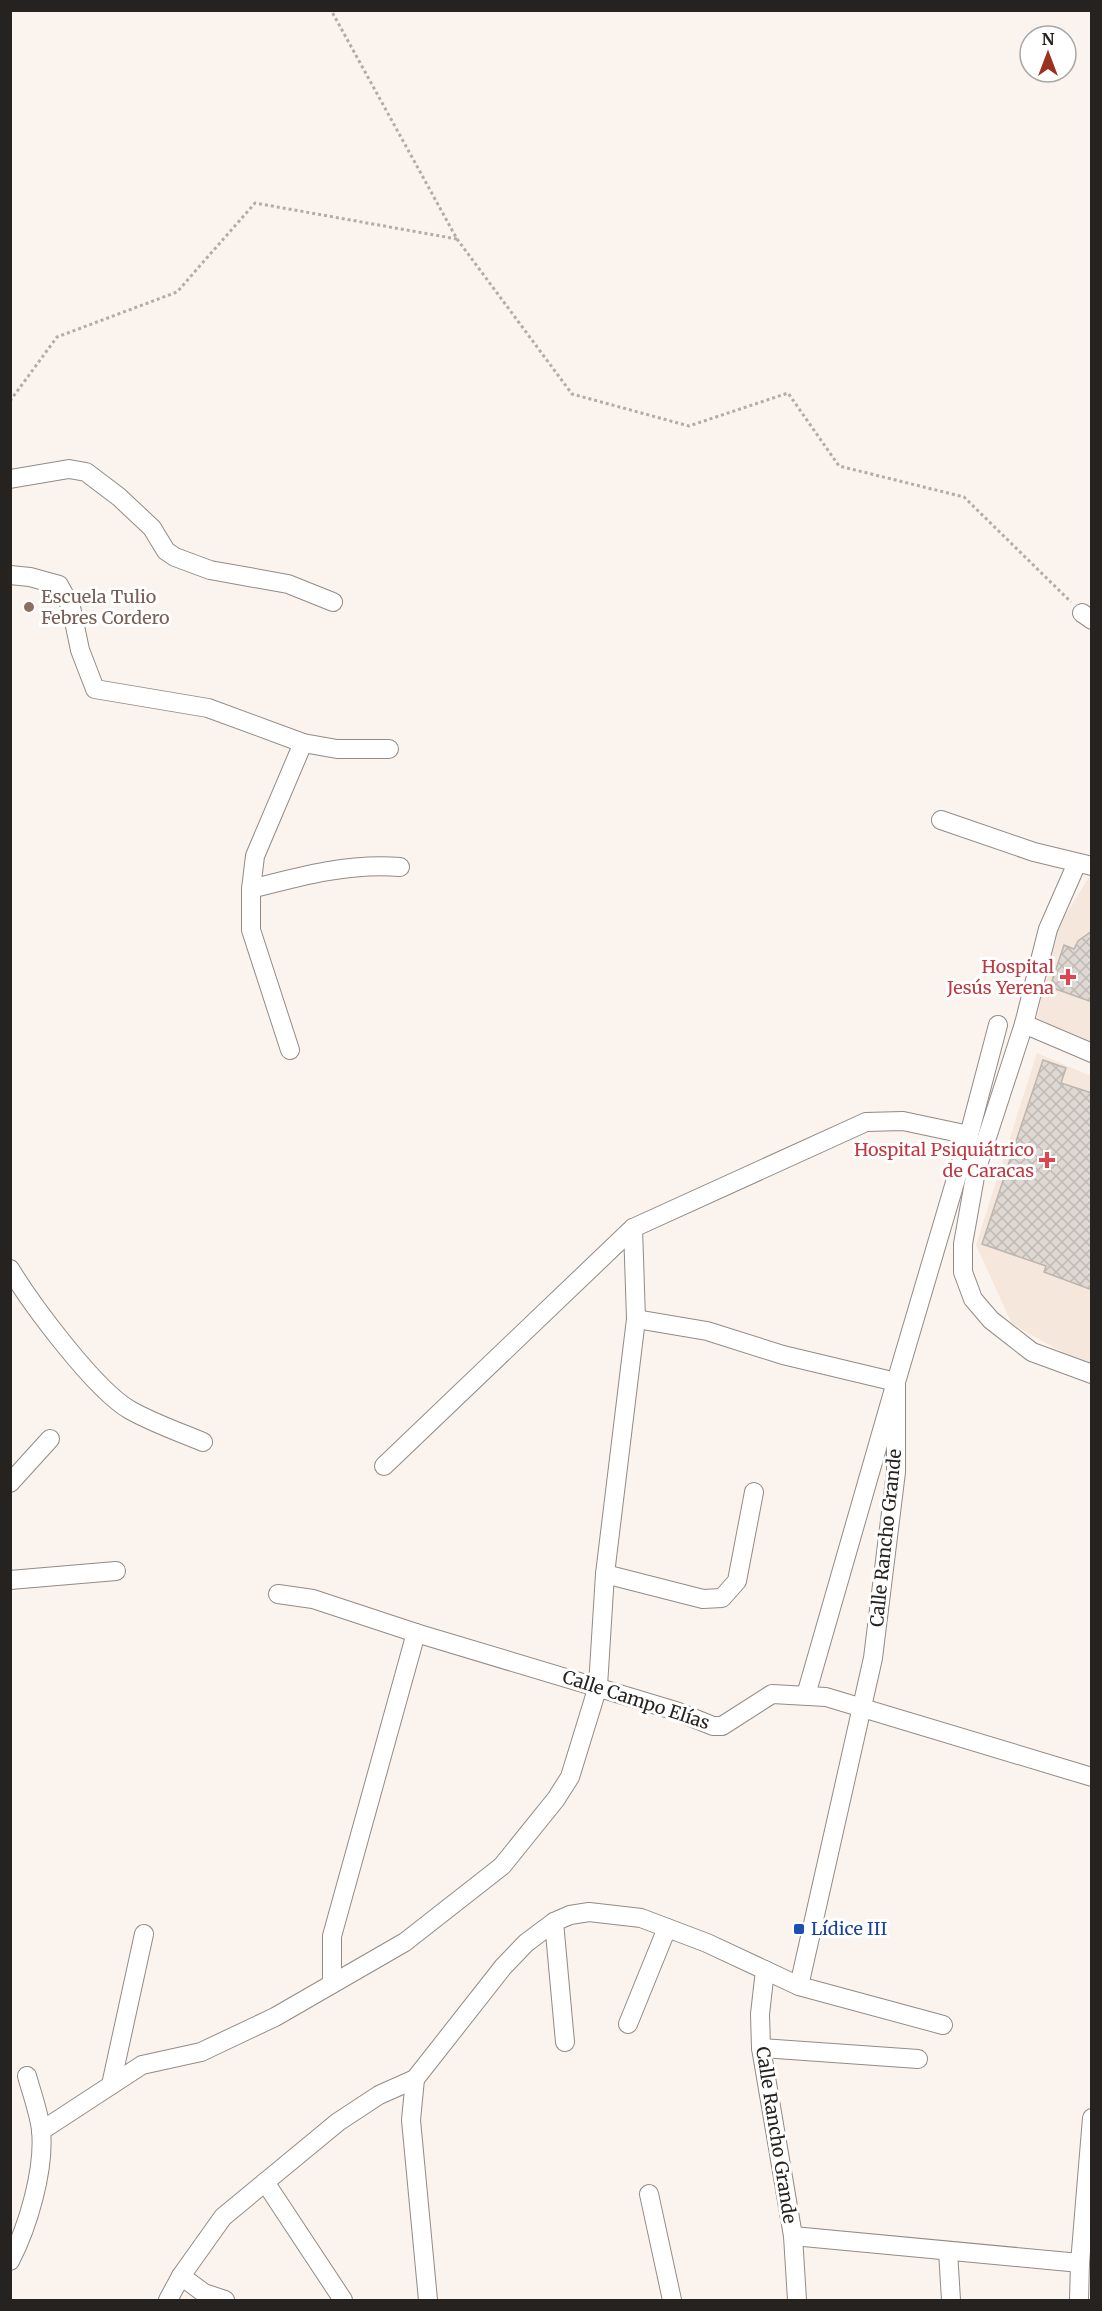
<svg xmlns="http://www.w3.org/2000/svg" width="1102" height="2311" font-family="Merriweather,serif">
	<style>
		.built { fill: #f6e7dc }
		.building { fill: url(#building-cross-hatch); stroke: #bcb5af; stroke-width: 1.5 }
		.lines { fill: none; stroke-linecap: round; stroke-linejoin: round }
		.minor-casing { stroke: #928b86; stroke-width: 20 }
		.path { stroke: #b3aca8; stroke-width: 3; stroke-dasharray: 3 3; stroke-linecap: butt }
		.minor { stroke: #fff; stroke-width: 18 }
		.education-dot { fill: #8d6e63; stroke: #fff; stroke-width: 2 }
		.health-dot { fill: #e0444e; stroke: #fff; stroke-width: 2 }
		.transit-dot { fill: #1a4fb4; stroke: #fff; stroke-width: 2 }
		.labels { text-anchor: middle; stroke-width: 6; stroke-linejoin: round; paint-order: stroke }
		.education-label { font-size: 18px; fill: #785e54; stroke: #fff; text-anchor: start }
		.health-label { font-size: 18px; fill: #be3a42; stroke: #fff; text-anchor: end }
		.street-label { font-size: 18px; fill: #252220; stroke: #fff }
		.transit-label { font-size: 18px; fill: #164399; stroke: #fff; text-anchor: start }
	</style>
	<defs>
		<pattern id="building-cross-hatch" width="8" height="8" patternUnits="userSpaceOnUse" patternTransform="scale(1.5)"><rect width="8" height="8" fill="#dfd8d2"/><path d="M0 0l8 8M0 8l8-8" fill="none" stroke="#bfb9b4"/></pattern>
	</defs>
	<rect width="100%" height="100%" fill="#fbf3ed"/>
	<g class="built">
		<polygon points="1091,874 1091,1043 1037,1019 1053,935"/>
		<polygon points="1037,1053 1091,1076 1091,1368 1012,1324 976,1245"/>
	</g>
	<g class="building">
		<polygon points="1092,931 1092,1002 1050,987 1064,945 1074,949 1078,941"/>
		<polygon points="1043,1060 1066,1068 1061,1083 1092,1093 1092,1290 1044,1272 1046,1266 982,1244"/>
	</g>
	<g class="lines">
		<g class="minor-casing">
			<g id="minor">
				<polyline points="10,479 69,469 86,472 119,497 152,528 166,551 175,557 210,570 288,584 333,602"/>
				<polyline points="10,575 30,577 59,585 71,607 80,650 95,689 208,708 303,743 337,749 389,749"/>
				<polyline points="1082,613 1092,620"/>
				<polyline points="941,820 1034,852 1092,866"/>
				<polyline points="1077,863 1048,929 1024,1024 976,1171 963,1244 963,1272 973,1299 991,1320 1032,1352 1092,1374"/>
				<path d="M251,889C301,876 348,863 400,867"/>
				<polyline points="1024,1024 1092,1053"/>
				<polyline points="290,1050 251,930 251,889 255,856 303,743"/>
				<path d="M10,1269C32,1305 95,1390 130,1410C153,1423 179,1432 203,1442"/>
				<polyline points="636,1319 707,1331 783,1355 896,1382 806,1695"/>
				<polyline points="384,1466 633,1228 866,1122 903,1121 969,1135"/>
				<polyline points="10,1483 50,1439"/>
				<polyline points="605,1574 703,1599 722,1598 737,1581 754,1492"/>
				<polyline points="10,1580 116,1571"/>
				<polyline points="278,1594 313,1599 416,1633 676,1711 713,1726 722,1726 772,1694 826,1697 1092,1777"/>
				<polyline points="554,1922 565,2042"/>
				<polyline points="765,1970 760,2014 761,2048 793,2236 797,2300"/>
				<polyline points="332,1984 332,1936 416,1633"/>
				<polyline points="799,1986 873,1658 896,1472 896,1382 969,1135 998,1025"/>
				<polyline points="628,2024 667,1928"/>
				<polyline points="761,2048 918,2059"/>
				<polyline points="415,2079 411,2120 428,2300"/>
				<polyline points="111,2085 144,1934"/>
				<polyline points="41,2131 142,2065 201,2052 275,2017 405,1942 502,1866 556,1799 570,1777 598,1686 605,1574 636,1319 633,1228"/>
				<polyline points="265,2182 343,2300"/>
				<polyline points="649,2194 672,2300"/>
				<polyline points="793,2236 1080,2263"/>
				<polyline points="948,2251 951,2300"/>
				<path d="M10,2261C28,2227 45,2169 41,2130C39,2113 32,2094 27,2076"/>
				<polyline points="181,2276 204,2293 225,2300"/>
				<polyline points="168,2300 181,2276 223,2217 338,2122 379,2095 415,2079 503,1967 526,1943 554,1922 570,1915 589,1912 641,1918 707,1943 799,1986 943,2025"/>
				<polyline points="1079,2300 1080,2263 1092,2118"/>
			</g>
		</g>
		<g class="path">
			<polyline points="457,239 572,394 689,426 788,393 839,466 964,497 1071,602"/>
			<polyline points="10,401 57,337 177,292 255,203 457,239 331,10"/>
		</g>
		<use href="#minor" class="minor"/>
	</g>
	<circle class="education-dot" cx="29" cy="607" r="6"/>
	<g class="health-dot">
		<path d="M1065 968h6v6h6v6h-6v6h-6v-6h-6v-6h6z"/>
		<path d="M1044 1151h6v6h6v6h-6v6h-6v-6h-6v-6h6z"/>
	</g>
	<rect class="transit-dot" x="793" y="1923" width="12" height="12" rx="3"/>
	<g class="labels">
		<g class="education-label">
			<text x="41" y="603">Escuela Tulio<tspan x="41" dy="21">Febres Cordero</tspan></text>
		</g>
		<g class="health-label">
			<text x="1054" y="973">Hospital<tspan x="1054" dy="21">Jesús Yerena</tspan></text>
			<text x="1034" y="1156">Hospital Psiquiátrico<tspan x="1034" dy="21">de Caracas</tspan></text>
		</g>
		<g class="street-label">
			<text transform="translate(886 1538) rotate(-84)" y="6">Calle Rancho Grande</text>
			<text transform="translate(636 1700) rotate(18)" y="6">Calle Campo Elías</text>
			<text transform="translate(776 2135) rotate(81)" y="6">Calle Rancho Grande</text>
		</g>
		<g class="transit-label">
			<text x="811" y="1935">Lídice III</text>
		</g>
	</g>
	<rect width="1102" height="2311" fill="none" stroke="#252220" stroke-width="24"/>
	<g transform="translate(1048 54)"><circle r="28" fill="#ffffff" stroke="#a8a7a6" stroke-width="1.5"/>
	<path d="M0-4.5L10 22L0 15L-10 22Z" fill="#9b311e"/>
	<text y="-9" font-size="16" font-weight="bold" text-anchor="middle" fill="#252220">N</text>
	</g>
</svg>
